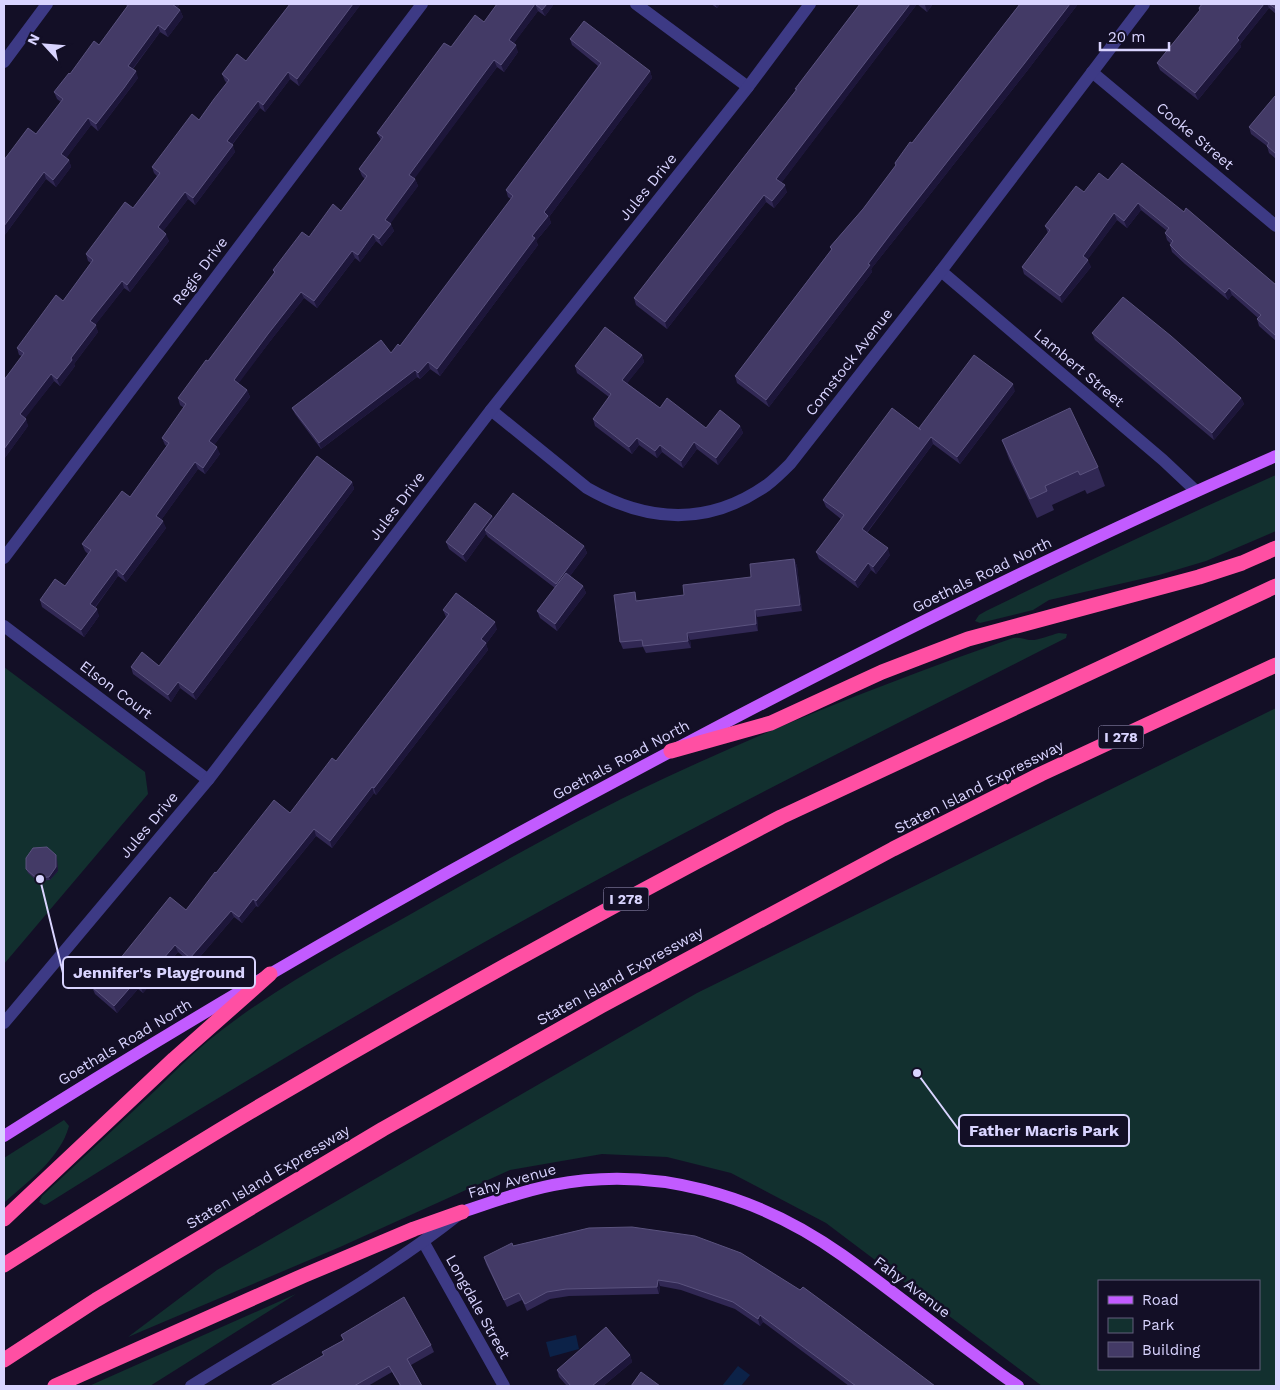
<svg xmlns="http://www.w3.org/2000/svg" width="1280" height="1390" font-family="'Work Sans',sans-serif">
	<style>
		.green { fill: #12302f; fill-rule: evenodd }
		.water { fill: #0c2248 }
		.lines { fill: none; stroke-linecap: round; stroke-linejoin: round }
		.minor { stroke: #3d3a85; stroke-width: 12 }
		.major { stroke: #c25bff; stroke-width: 12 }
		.highway { stroke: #ff4fa3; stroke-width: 15 }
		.wall { fill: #312854 }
		.shaded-wall { fill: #1d163a }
		.building { fill: #433a66; stroke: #5a527e }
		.labels { text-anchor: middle; stroke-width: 5; stroke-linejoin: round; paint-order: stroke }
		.shield { fill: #130f26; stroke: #9e99be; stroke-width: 1 }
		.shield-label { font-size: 14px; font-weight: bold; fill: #d9d4ff }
		.street-label { font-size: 15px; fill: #d9d4ff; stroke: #130f26 }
		.leader { fill: none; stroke: #d9d4ff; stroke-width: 2 }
		.callout-dot { fill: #d9d4ff; stroke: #130f26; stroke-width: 2 }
		.callout { fill: #130f26; stroke: #d9d4ff; stroke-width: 2 }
		.callout-label { font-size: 16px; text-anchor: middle; font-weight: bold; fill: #d9d4ff }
	</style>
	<rect width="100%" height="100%" fill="#130f26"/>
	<g class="green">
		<path d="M1276,475V531L1206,561L1159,575L1049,600L1033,610L980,623L975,621L979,615L986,611C1082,564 1179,518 1276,475Z"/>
		<path d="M1059,633L1067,634L1066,638C909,717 752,796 597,880C410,981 227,1091 47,1204L44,1205L39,1202L42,1196C81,1160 119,1124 158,1088C174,1072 190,1056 208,1041C274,987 351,948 425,906C512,857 599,807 691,766C796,718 904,676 1013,638C1020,637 1023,639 1029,640C1038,641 1050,635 1059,633Z"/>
		<polygon points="4,667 145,772 148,794 4,964"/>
		<path d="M1276,708V1386H1042L826,1223L731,1173L667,1157L602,1154L510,1170L340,1247L128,1337L217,1270L697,993ZM1259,1281V1369H1099V1281Z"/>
		<path d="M64,1120L69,1126C60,1159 28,1181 4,1203V1158Z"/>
		<polygon points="296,1294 150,1386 89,1386"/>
	</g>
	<g class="water">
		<polygon points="576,1335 579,1349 550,1357 546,1342"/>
		<polygon points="738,1366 750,1375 741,1386 722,1386"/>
	</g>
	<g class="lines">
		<g class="minor">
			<polyline points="636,4 748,87"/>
			<polyline points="4,62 47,4"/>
			<polyline points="1092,72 1276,226"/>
			<polyline points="941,271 1163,460 1196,491"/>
			<path d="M491,410L587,488C648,523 709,526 767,485C775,479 783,471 790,464L941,271L1144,4"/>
			<polyline points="4,558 422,4"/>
			<polyline points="4,626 208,780"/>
			<polyline points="4,1023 208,780 491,410 748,87 810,4"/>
			<polyline points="424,1243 504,1386"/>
			<path d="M191,1386C280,1330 376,1280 458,1215"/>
		</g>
		<g class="major">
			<path d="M4,1136C231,992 464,860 702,735C890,636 1081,541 1276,456"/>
			<path d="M462,1212C492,1202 522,1191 553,1185C655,1165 758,1195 842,1255C883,1284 923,1316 963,1346C981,1359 999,1374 1018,1386"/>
		</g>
		<g class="highway">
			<polyline points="671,751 771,723 882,672 968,639 1199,577 1242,563 1276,548"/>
			<polyline points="4,1219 174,1059 270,974"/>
			<path d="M4,1265C93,1209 181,1152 272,1099C439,1001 609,907 781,817L1276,586"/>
			<polyline points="4,1360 96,1300 383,1129 601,1006 893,849 1041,774 1276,665"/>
			<polyline points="55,1386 305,1275 414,1229 462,1212"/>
		</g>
	</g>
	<g class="wall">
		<polygon points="126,4 180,4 177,8 180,10 183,17 168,37 160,32 133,69 138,78 126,94 98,131 91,125 66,158 69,160 71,167 56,187 46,179 4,236 36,134 61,102 57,99 54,92 70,74 99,45 127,7"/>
		<polygon points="290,4 361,4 299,86 290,79 265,112 260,108 232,145 235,152 195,205 188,199 163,231 169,241 130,292 124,288 95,325 98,332 74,364 75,366 60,386 54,381 31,410 25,418 28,426 4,459 4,380 22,356 19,355 17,348 63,301 91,263 88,261 86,254 133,208 157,176 154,173 152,167 199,120 227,83 225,81 222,74 246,61"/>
		<polygon points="497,4 554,4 545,16 538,11 513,44 518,52 504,72 497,67 414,178 415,179 418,186 390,223 394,231 382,246 376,241 360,262 355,258 317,308 304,298 271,340 238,383 247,390 250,397 214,445 220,454 205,474 198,469 161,520 166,528 126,582 118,576 95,608 99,616 84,637 42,607 40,600 65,586 88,554 85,551 82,544 130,497 167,446 165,445 162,438 184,408 180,405 178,398 208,361 274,273 273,270 309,237 341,211 365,179 362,176 359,169 381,140 377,133 451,47 484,22"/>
		<polygon points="711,4 720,4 717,8"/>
		<polygon points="860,4 933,4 927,12 917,4 781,183 787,192 774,208 766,202 667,329 636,305 634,298 796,90 795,89"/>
		<polygon points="1020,4 1078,4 1027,71 895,239 871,269 872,272 769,407 737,383 735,376 831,250 830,247 863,209 896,166 895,163 912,143"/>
		<polygon points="1202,4 1276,4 1276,14 1269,8 1240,44 1241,47 1198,100 1160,70 1157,63 1200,11 1199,8"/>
		<polygon points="570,39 650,71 652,78 549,217 551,223 536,241 538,245 440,376 430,369 420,379 417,377 321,449 295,414 292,408 391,353 400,346 511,199 508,197 506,190 598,66 572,45"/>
		<polygon points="1276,97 1276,159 1269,153 1267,146 1251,134 1249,127"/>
		<polygon points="1108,180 1276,285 1276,341 1259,326 1257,319 1258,318 1232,295 1228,300 1185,264 1172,252 1170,245 1171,244 1167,240 1165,233 1167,231 1141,210 1127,228 1117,220 1087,260 1091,267 1062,303 1024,274 1022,267 1048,233 1045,226 1084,192"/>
		<polygon points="1092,333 1241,398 1244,404 1214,440 1095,340"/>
		<polygon points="642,355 644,362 627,383 660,408 706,428 740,426 743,433 718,465 697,449 683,468 662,452 657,458 639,445 632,454 595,426 593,419 609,397 577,373 575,366"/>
		<polygon points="1015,391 960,464 933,444 867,533 890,555 876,574 871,570 858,588 819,559 816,552 841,519 826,507 823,500 919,428"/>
		<polygon points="1002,440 1098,467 1105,486 1087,494 1085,490 1052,505 1054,510 1037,518 1009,459"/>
		<polygon points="352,482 354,489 196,700 180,688 171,702 133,674 131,667 159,666"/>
		<polygon points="492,516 493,519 584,546 587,553 570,576 583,586 586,593 557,631 540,618 537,611 555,588 488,537 486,534 466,562 449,549 446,542"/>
		<polygon points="794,559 797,566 802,611 757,617 758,631 690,640 691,648 646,653 643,647 623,649 620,642 638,599 638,601 684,595 751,577"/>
		<polygon points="443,610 497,629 486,644 488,650 376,795 374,793 332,848 316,836 258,907 256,906 242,923 234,917 193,965 178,952 143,993 138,989 117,1013 95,994 92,987 115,965 186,910 216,873 290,813 336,761 446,617"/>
		<polygon points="57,859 58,871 50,880 37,881 28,873 26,869"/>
		<polygon points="589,1228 935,1386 849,1386 763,1322 760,1326 735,1309 681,1290 660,1286 659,1294 569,1296 550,1299 527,1311 522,1300 507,1307 486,1264 484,1257 513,1246"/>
		<polygon points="341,1335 431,1345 434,1352 411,1365 422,1386 400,1386 392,1372 368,1386 270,1386 323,1355 322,1352 343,1340"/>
		<polygon points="630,1355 632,1362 603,1386 567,1386 559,1377 557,1370"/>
	</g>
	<g class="shaded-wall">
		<polygon points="172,4 180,4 174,11"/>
		<polygon points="353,4 361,4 299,86 297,79"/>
		<polygon points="535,4 538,11 511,47 509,40"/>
		<polygon points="547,4 554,4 545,16 542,10"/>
		<polygon points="715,4 720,4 717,8"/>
		<polygon points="910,4 917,4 779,186 776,179"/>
		<polygon points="926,4 933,4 927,12 925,5"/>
		<polygon points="1070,4 1078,4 1027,71 895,239 871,269 872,272 769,407 766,400 868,264"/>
		<polygon points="1264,4 1267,4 1269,8 1240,44 1241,47 1198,100 1195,93"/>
		<polygon points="180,10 183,17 168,37 165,30"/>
		<polygon points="158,25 160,32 130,72 128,66"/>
		<polygon points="516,45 518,52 504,72 501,65"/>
		<polygon points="494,60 497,67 412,182 409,175"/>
		<polygon points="136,71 138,78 98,131 96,124"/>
		<polygon points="650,71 652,78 549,217 551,223 536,241 538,245 440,376 437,369 532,236 544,212"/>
		<polygon points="288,72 290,79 265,112 263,105"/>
		<polygon points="258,101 260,108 229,148 227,141"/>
		<polygon points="88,118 91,125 64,161 61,154"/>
		<polygon points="233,145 235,152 195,205 193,198"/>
		<polygon points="69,160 71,167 56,187 53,180"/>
		<polygon points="44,172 46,179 4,236 4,226"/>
		<polygon points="415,179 418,186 388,227 385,220"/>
		<polygon points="785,185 787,192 774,208 772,201"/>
		<polygon points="185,192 188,199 161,234 158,227"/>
		<polygon points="764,195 766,202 667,329 665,322"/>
		<polygon points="1138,203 1141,210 1127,228 1124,221"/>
		<polygon points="1114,213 1117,220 1085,263 1083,256"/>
		<polygon points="391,224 394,231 382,246 379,239"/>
		<polygon points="166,234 169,241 130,292 127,285"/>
		<polygon points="373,234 376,241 360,262 358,255"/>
		<polygon points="352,251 355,258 317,308 314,301"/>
		<polygon points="1088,260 1091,267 1062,303 1060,296"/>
		<polygon points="122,281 124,288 93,328 90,321"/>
		<polygon points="1229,288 1232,295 1228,300 1225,293"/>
		<polygon points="301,292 304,298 271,340 236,387 234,380 268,334"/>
		<polygon points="96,325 98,332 74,364 75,366 60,386 57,379 71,358"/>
		<polygon points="642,355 644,362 625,386 622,380"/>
		<polygon points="428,362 430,369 420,379 418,373"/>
		<polygon points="415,370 417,377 321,449 319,443"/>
		<polygon points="51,374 54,381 23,421 20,414"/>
		<polygon points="1013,384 1015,391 960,464 957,457"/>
		<polygon points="247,390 250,397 212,448 209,441"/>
		<polygon points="1241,398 1244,404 1214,440 1212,433"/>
		<polygon points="26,419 28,426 4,459 4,449"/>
		<polygon points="740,426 743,433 718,465 716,458"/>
		<polygon points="931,437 933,444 864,536 862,529"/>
		<polygon points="637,438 639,445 632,454 629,447"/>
		<polygon points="694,442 697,449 683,468 681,461"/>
		<polygon points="660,445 662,452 657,458 655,451"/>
		<polygon points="217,447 220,454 205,474 203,468"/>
		<polygon points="195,462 198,469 159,523 156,516"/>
		<polygon points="352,482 354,489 196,700 193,693"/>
		<polygon points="492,516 495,523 485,530 486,534 466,562 463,555"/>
		<polygon points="163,521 166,528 126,582 123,575"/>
		<polygon points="584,546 587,553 559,591 556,584"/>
		<polygon points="888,548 890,555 876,574 873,567"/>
		<polygon points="794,559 797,566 802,611 800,605"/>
		<polygon points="868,563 871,570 858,588 855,581"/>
		<polygon points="116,569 118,576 92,611 90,604"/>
		<polygon points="583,586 586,593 557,631 555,624"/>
		<polygon points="97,609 99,616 84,637 81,630"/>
		<polygon points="755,610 757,617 758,631 756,624"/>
		<polygon points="495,622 497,629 486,644 488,650 376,795 374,788 481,639"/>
		<polygon points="687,633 690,640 691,648 688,641"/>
		<polygon points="178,682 180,688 171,702 168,695"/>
		<polygon points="372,787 374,793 332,848 330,841"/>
		<polygon points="314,829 316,836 258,907 256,901"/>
		<polygon points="56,855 57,859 58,871 50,880 49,877"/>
		<polygon points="253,899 256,906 242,923 239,917"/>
		<polygon points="231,911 234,917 193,965 190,958"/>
		<polygon points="175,945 178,952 143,993 140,986"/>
		<polygon points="135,982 138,989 117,1013 114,1006"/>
		<polygon points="658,1280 660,1286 659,1294 657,1287"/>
		<polygon points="760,1315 763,1322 760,1326 758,1319"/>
		<polygon points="630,1355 632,1362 603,1386 592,1386"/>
	</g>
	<g class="building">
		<polygon points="129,4 172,4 180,10 165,30 158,25 128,66 136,71 124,88 96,124 88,118 61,154 69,160 53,180 44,172 4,226 4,160 28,128 36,134 63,99 54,92 69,73 70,74 94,41 99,45"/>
		<polygon points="290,4 353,4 297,79 288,72 263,105 258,101 227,141 233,145 193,198 185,192 158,227 166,234 127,285 122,281 90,321 96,325 71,358 72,360 57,379 51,374 28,404 20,414 26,419 4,449 4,380 24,353 17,348 56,295 63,301 93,260 86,254 125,202 133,208 160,173 152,167 192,114 199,120 214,99 229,80 222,74 237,54 246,61"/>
		<polygon points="497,4 547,4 542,10 535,4 509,40 516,45 501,65 494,60 409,175 415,179 385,220 391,224 379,239 373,234 358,255 352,251 314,301 301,292 268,334 234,380 247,390 209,441 217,447 203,468 195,462 156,516 163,521 123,575 116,569 90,604 97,609 81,630 40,600 55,579 65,586 91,550 82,544 122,491 130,497 169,443 162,438 186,404 178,398 206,360 208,361 275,272 273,270 302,232 309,237 333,204 341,211 367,176 359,169 383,137 377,133 444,43 451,47 475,15 484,22"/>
		<polygon points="860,4 910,4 776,179 785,185 772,201 764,195 665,322 634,298 797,89 795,89"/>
		<polygon points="1020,4 1070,4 1024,64 892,232 868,264 870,265 766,400 735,376 832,249 830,247 863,209 896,165 895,163 910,142 912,143"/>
		<polygon points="1202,4 1264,4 1237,38 1239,40 1195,93 1157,63 1200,10 1199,8"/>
		<polygon points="1269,4 1276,4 1276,9"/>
		<polygon points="584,21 650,71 544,212 548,216 532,236 535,238 437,369 428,362 418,373 415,370 319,443 292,408 381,340 391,353 398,344 400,346 513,196 506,190 601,63 570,39"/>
		<polygon points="1275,96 1276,97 1276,154 1267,146 1269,143 1249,127"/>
		<polygon points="1122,163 1184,212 1186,208 1276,285 1276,336 1257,319 1261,315 1229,288 1225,293 1182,257 1170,245 1173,241 1165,233 1169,228 1138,203 1124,221 1114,213 1083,256 1088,260 1060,296 1022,267 1050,230 1045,226 1076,186 1084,192 1099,173 1108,180"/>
		<polygon points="1123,297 1171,336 1241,398 1212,433 1092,333"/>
		<polygon points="605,327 642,355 622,380 660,408 667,398 706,428 720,410 740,426 716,458 694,442 681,461 660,445 655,451 637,438 629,447 593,419 611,394 575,366"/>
		<polygon points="974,355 1013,384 957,457 931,437 862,529 888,548 873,567 868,563 855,581 816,552 844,515 823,500 892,408 921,430 919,428"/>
		<polygon points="1070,408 1098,467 1080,475 1078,471 1045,486 1047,491 1030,499 1002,440"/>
		<polygon points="317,456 352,482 193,693 178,682 168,695 131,667 142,652 159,666"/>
		<polygon points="513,493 584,546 556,584 485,530"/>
		<polygon points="475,503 492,516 463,555 446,542"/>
		<polygon points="794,559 800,605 755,610 756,624 687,633 688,641 643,646 642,640 620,642 614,595 635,592 636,601 684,595 683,585 751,577 750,564"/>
		<polygon points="566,573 583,586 555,624 537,611"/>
		<polygon points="456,593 495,622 481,639 486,643 374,788 372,787 330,841 314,829 256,901 253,899 239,917 231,911 190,958 175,945 140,986 135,982 114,1006 92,987 113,963 115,965 170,897 186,910 215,872 216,873 274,800 290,813 332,758 336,761 449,614 443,610"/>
		<polygon points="47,847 56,855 56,867 49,877 36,878 26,869 26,858 33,848"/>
		<polygon points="632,1227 695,1236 741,1253 800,1290 803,1287 841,1315 935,1386 856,1386 760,1315 758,1319 733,1302 678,1283 658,1280 657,1287 566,1289 547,1292 525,1304 519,1293 504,1300 484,1257 512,1243 513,1246 589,1228"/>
		<polygon points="404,1297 431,1345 407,1359 422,1386 401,1386 389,1366 354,1386 270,1386 324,1355 322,1352 344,1340 341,1335"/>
		<polygon points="606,1327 630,1355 592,1386 571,1386 557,1370"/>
		<polygon points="641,1372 660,1386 631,1386"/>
	</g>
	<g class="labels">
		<g class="shield">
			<rect x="1098.5" y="725.5" width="45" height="23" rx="4"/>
			<rect x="603.5" y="887.5" width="45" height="23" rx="4"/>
		</g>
		<g class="shield-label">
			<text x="1121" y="742">I 278</text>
			<text x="626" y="904">I 278</text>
		</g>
		<g class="street-label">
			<text transform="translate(1195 136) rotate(40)" y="5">Cooke Street</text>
			<text transform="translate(648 187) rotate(-51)" y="5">Jules Drive</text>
			<text transform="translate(200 271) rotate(-53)" y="5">Regis Drive</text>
			<text transform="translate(849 362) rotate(-52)" y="5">Comstock Avenue</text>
			<text transform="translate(1079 368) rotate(40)" y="5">Lambert Street</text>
			<text transform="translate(397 506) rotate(-53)" y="5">Jules Drive</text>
			<text transform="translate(982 575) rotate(-26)" y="5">Goethals Road North</text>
			<text transform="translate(116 690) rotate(37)" y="5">Elson Court</text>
			<text transform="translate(621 760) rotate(-28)" y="5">Goethals Road North</text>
			<text transform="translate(979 787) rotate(-27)" y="5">Staten Island Expressway</text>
			<text transform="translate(149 825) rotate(-50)" y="5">Jules Drive</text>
			<text transform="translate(620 976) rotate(-29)" y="5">Staten Island Expressway</text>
			<text transform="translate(125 1042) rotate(-31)" y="5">Goethals Road North</text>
			<text transform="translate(268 1177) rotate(-31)" y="5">Staten Island Expressway</text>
			<text transform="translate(512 1181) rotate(-16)" y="5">Fahy Avenue</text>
			<text transform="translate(912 1287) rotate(37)" y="5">Fahy Avenue</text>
			<text transform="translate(478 1307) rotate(61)" y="5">Longdale Street</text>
		</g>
	</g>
	<path class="leader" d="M40 879L63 973M917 1073L959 1130"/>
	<g class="callout-dot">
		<circle cx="40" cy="879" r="5"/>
		<circle cx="917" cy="1073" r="5"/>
	</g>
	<g class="callout">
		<rect x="63" y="957" width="192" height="31" rx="5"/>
		<rect x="959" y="1115" width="170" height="31" rx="5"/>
	</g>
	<g class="callout-label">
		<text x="159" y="978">Jennifer's Playground</text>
		<text x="1044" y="1136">Father Macris Park</text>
	</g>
	<rect width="1280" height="1390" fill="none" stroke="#d9d4ff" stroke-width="10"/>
	<rect x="1098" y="1280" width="162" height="90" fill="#130f26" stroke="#625e7d"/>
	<rect x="1108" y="1296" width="25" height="8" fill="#c25bff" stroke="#625e7d"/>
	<text x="1142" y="1305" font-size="15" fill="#d9d4ff">Road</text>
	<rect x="1108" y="1318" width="25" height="15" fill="#12302f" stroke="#625e7d"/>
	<text x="1142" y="1330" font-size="15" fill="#d9d4ff">Park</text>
	<rect x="1108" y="1342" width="25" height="15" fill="#433a66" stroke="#625e7d"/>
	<text x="1142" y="1355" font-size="15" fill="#d9d4ff">Building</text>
	<g transform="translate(45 45) rotate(296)" stroke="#130f26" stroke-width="4" paint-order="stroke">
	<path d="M0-4L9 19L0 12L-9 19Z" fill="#d9d4ff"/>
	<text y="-8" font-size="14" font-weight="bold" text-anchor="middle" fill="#d9d4ff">N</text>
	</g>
	<path d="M1100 42v8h69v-8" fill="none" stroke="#d9d4ff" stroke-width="2.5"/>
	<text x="1108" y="42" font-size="15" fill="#d9d4ff" stroke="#130f26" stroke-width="4" paint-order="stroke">20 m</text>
</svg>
